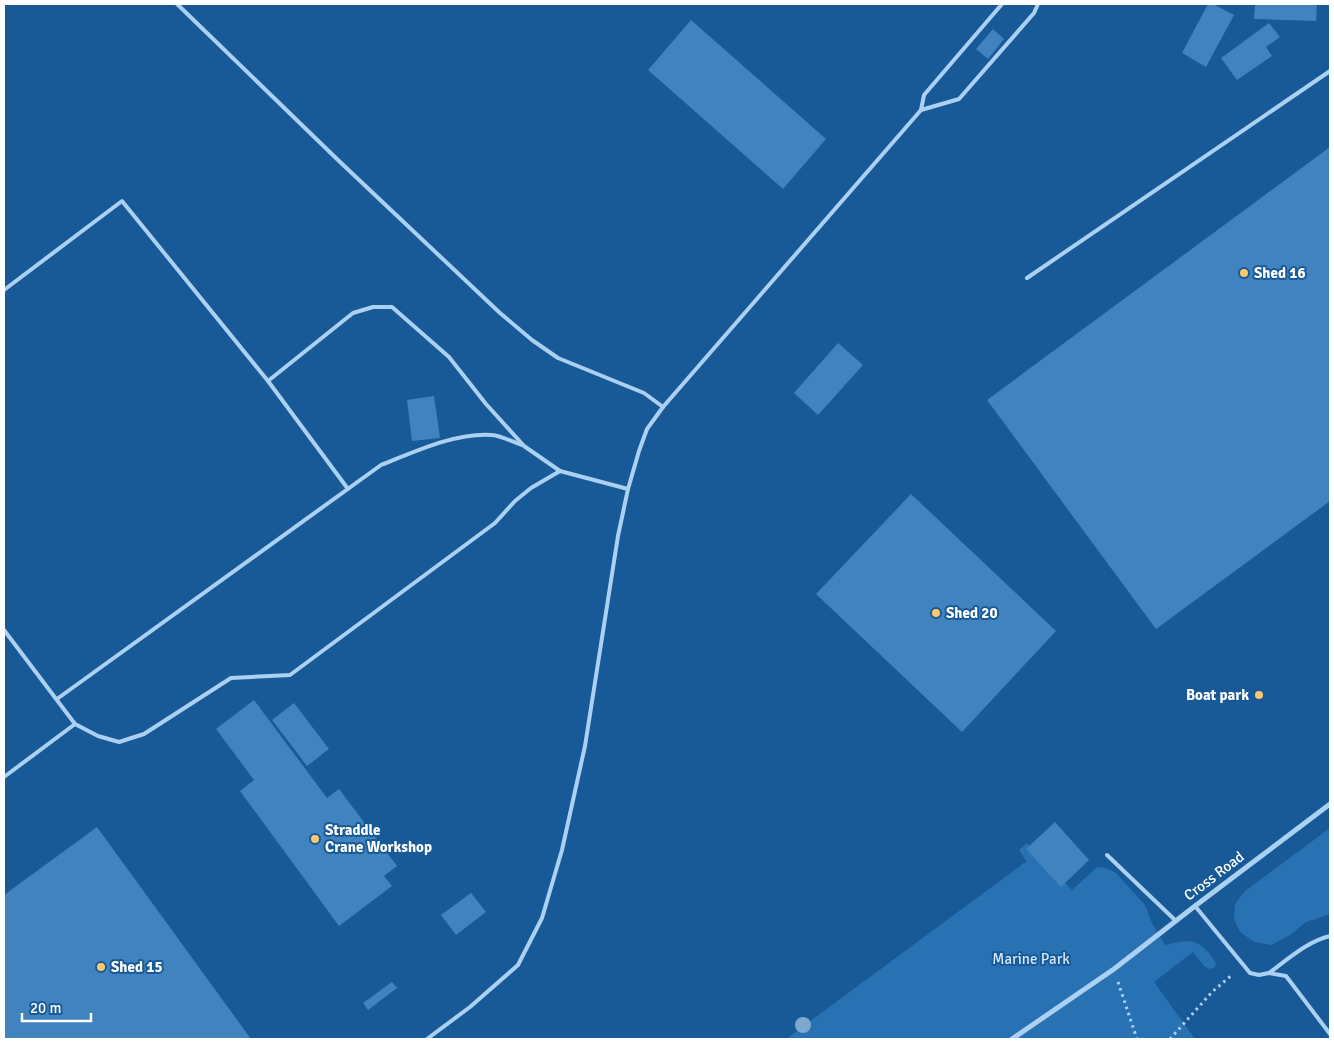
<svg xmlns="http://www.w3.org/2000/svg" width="1334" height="1043" font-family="Signika,sans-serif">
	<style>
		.green { fill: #2872b4 }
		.building { fill: #4183bf }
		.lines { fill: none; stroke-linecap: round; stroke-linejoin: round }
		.path { stroke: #abd0f1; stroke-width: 3; stroke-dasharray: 2.5 4; stroke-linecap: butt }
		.lane { stroke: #abd0f1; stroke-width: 4 }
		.street { stroke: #abd0f1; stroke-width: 5 }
		.tree { fill: #7fa8cf }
		.poi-dot { fill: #ffc96b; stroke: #185997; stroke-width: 2 }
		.labels { text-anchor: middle; stroke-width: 4; stroke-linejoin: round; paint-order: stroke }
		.poi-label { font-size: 15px; font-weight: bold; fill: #fff; stroke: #185997; text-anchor: start }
		.street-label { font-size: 15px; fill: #fff; stroke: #185997 }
		.park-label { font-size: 15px; fill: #d3e8fc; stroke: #185997 }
	</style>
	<rect width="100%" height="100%" fill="#185997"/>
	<g class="green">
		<polygon points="1330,828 1330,914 1306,922 1290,935 1271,945 1254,942 1240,932 1234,919 1235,904 1245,891"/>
		<path d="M1027,843L1072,890L1097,867L1106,868L1116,873L1145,905L1152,923L1165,945C1181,941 1195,937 1207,951C1211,955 1214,959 1216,965L1213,968L1210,969L1204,966L1193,952L1154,982L1195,1039H786L1024,863H1027L1019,850Z"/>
	</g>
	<g class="building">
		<polygon points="1208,4 1213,4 1234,15 1206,67 1182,53"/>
		<polygon points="1255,4 1317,4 1316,21 1254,19"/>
		<polygon points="691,20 826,139 783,189 648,70"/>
		<polygon points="1269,23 1280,37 1266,47 1272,56 1237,80 1221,58"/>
		<polygon points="993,29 1004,39 988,59 976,49"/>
		<polygon points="1330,147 1330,501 1156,629 987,400"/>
		<polygon points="838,343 863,365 818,415 794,393"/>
		<polygon points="434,396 440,438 412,441 407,400"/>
		<polygon points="911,494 1056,631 962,732 816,594"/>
		<polygon points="254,700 327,798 339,789 397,866 384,876 392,886 339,926 240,791 254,780 216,729"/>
		<polygon points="294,703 329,749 307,766 272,720"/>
		<polygon points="1055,822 1089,860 1061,887 1026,849"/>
		<polygon points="97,827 251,1039 4,1039 4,895"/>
		<polygon points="471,893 486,912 456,935 441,915"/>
		<polygon points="392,982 397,988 368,1010 363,1003"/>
	</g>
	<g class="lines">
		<g class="path">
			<polyline points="1118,982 1137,1039"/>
			<polyline points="1170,1039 1212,992 1233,974"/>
		</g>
		<g class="lane">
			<polyline points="177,4 339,161 500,313 532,340 558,358 644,393 663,407"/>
			<polyline points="921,110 959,99 1034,13 1038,4"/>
			<polyline points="1027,278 1330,71"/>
			<polyline points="4,290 122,201 268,381 348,489"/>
			<polyline points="560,471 628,489"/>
			<polyline points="4,630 75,724 98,736 119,742 144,734 231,678 290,675 495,523 515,501 531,488 560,471 524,446 486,404 449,357 392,307 373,307 353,313 268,381"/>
			<path d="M57,699L381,465C414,452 457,432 492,435C502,436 513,442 522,445"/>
			<polyline points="4,777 75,724"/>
			<polyline points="1107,855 1176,921"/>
			<polyline points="1195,906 1250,973 1259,975 1269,973 1286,976 1330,1034"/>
			<path d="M1269,973C1288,959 1308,941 1330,936"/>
			<polyline points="427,1039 470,1007 518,965 542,918 562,850 585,746 618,536 628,489 639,451 647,429 663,407 921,110 924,95 1002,4"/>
		</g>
		<polyline class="street" points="1012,1039 1114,969 1195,906 1330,804"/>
	</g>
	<circle class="tree" cx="803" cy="1025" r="8"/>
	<g class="poi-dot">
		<circle cx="1244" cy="273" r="5"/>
		<circle cx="936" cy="613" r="5"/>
		<circle cx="1259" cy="695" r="5"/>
		<circle cx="315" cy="839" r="5"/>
		<circle cx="101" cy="967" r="5"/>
	</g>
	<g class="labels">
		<g class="poi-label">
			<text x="1254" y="278">Shed 16</text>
			<text x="946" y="618">Shed 20</text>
			<text x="1249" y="700" text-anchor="end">Boat park</text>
			<text x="325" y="835">Straddle<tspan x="325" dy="17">Crane Workshop</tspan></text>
			<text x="111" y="972">Shed 15</text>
		</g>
		<g class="street-label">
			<text transform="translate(1214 876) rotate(-37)" y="5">Cross Road</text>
		</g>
		<g class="park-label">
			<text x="1031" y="964">Marine Park</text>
		</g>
	</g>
	<rect width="1334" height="1043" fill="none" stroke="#ffffff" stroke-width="10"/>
	<path d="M22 1013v8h69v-8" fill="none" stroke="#ffffff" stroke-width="2.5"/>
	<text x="30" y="1013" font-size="15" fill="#ffffff" stroke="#185997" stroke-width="4" paint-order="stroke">20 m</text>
</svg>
